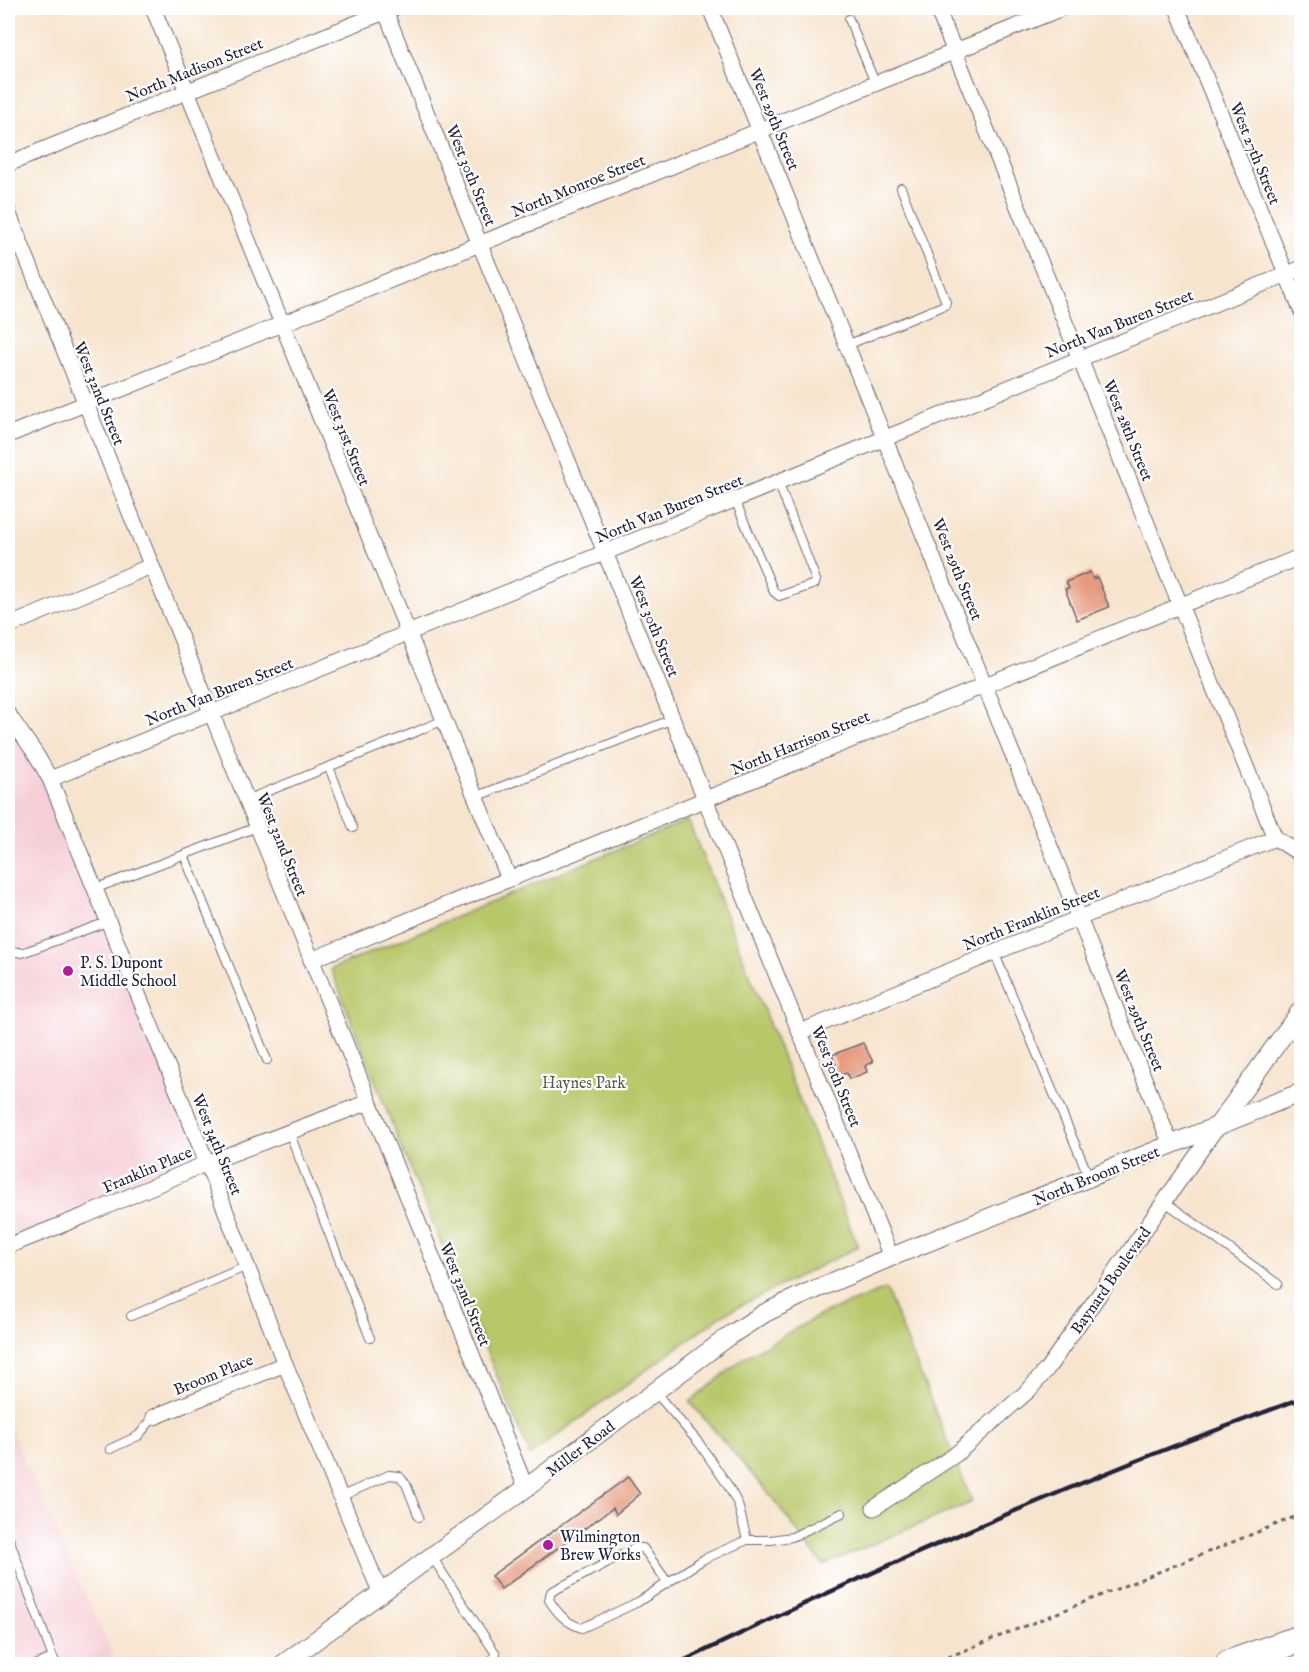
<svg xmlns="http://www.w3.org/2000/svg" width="1309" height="1672" font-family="'IM FELL English',serif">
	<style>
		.built { fill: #f6cfd6 }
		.green { fill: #b8c769; stroke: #6d7452; stroke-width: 1.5 }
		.building { fill: #e6997d }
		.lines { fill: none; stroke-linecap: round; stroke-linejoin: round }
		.service-casing { stroke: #6d666e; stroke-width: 10 }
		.minor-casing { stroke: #6d666e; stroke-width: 17 }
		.tertiary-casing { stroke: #6d666e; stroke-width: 20 }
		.motorway-casing { stroke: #6d666e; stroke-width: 29 }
		.path { stroke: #6d666e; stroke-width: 3; stroke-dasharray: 4.5 4.5; stroke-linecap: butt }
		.service { stroke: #fff; stroke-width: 8 }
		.minor { stroke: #fff; stroke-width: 15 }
		.tertiary { stroke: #fff; stroke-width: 18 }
		.motorway { stroke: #fff; stroke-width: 27 }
		.rail { stroke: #22223b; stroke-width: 4.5 }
		.poi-dot { fill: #b5179e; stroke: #fff; stroke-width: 2 }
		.labels { text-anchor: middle; stroke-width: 4.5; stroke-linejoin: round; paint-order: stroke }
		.street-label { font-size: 16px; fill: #22223b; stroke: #fff }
		.poi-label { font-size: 16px; fill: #22223b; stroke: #fff; text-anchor: start }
		.park-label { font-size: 16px; fill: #565c4b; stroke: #fff }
	</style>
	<rect width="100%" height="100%" fill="#fff"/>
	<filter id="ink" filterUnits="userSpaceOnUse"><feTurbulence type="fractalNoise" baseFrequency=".0167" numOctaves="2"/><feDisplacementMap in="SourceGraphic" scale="12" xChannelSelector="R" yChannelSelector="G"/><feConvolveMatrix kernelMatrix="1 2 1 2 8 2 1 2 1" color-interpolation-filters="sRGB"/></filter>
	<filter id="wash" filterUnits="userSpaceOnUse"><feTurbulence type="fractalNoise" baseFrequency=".008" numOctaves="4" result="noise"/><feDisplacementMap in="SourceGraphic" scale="24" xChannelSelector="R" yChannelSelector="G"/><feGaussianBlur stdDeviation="1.35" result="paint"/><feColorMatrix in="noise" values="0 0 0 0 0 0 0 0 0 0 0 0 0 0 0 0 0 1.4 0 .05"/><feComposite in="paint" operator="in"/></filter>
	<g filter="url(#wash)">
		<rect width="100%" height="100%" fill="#f7e4ce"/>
		<g class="built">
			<polygon points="8,719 50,779 207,1163 8,1246"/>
			<polygon points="8,1424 117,1664 8,1664"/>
		</g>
		<g class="green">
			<polygon points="688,820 858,1247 722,1315 530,1455 401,1147 331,969"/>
			<polygon points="886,1289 972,1502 823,1565 770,1495 690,1402 745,1357 822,1314"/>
		</g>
		<g id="blocks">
			<g class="building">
				<polygon points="1090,572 1093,579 1097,577 1109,607 1077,620 1065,589 1069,588 1066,582"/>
				<polygon points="863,1043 873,1062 865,1066 867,1072 849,1079 847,1073 838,1076 834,1065 836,1064 832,1055"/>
				<polygon points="628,1477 640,1494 616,1514 613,1508 501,1589 491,1576"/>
			</g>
		</g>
	</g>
	<g filter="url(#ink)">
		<use href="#blocks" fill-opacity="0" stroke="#6d666e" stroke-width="1.5"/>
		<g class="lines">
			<g class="service-casing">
				<g id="service">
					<polyline points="849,19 875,83"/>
					<polyline points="847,345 945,305 946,302 901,188"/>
					<polyline points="735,500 774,592 779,596 815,584 816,580 778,482"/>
					<polyline points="329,767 353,828"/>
					<polyline points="475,797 673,719"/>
					<polyline points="246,800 413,733 444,720"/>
					<polyline points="184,855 267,1060"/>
					<polyline points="94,889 257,827"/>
					<polyline points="8,950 22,953 107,922"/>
					<polyline points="994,952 1089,1177"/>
					<polyline points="289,1132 370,1338"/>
					<polyline points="1164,1201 1278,1284"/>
					<polyline points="131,1316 247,1266"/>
					<polyline points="655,1392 699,1443 727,1484 738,1504 747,1540 771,1540 792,1537 842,1513"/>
					<polyline points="110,1449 138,1436 154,1417"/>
					<polyline points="340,1497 389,1475 399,1476 406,1484 419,1517"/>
					<polyline points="8,1536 53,1658 57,1664"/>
					<polyline points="432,1557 496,1654 489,1664"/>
					<path d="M668,1583L643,1548H635L551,1592L549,1600C558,1614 566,1623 582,1628L638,1602L704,1559L747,1540"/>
					<polyline points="37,1664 53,1658"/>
				</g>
			</g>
			<g class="minor-casing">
				<g id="minor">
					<polyline points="153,8 509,879"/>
					<polyline points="384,8 891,1257"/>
					<polyline points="710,8 1171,1145"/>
					<polyline points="937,8 1275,838 1302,855"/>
					<polyline points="1177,8 1302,312"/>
					<polyline points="8,164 394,8"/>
					<polyline points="8,212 526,1488"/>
					<polyline points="8,435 1062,8"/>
					<polyline points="8,626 151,566"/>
					<polyline points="8,714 37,756 50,779 207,1163 285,1364 381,1594"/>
					<polyline points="50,779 1302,268"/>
					<polyline points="311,960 1302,556"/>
					<polyline points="800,1032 1275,838"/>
					<polyline points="8,1246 84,1216 207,1163 369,1102"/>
					<polyline points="154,1417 285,1364"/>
					<polyline points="874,1508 955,1455 1029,1390 1047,1369 1216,1128"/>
				</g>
			</g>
			<g class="tertiary-casing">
				<g id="tertiary">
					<polyline points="1216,1128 1302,1009"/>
					<polyline points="283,1664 526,1488 732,1334 765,1313 800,1296 891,1257 1302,1092"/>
				</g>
			</g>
			<g class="motorway-casing">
				<polyline id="motorway" points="1229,1664 1302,1638"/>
			</g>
			<polyline class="path" points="931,1664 1302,1514"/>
			<use href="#service" class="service"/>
			<use href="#minor" class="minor"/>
			<use href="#tertiary" class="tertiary"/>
			<use href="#motorway" class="motorway"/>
			<path class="rail" d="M677,1664C823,1593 972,1527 1124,1466C1182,1442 1242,1421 1302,1398"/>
		</g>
	</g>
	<g class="poi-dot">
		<circle cx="68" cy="971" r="6"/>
		<circle cx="548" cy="1545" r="6"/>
	</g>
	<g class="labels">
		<g class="street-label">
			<text transform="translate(194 69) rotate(-22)" y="6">North Madison Street</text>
			<text transform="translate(775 119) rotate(68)" y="6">West 29th Street</text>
			<text transform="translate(1256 153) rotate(68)" y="6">West 27th Street</text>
			<text transform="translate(472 175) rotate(68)" y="6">West 30th Street</text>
			<text transform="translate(578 185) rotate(-22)" y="6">North Monroe Street</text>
			<text transform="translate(1119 323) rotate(-22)" y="6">North Van Buren Street</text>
			<text transform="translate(100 393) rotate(68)" y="6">West 32nd Street</text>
			<text transform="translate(1129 430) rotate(68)" y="6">West 28th Street</text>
			<text transform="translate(347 437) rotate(68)" y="6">West 31st Street</text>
			<text transform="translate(669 508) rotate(-22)" y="6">North Van Buren Street</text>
			<text transform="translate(958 569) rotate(68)" y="6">West 29th Street</text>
			<text transform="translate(655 626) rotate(68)" y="6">West 30th Street</text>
			<text transform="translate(219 691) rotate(-22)" y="6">North Van Buren Street</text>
			<text transform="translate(800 742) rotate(-22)" y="6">North Harrison Street</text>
			<text transform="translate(283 844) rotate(68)" y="6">West 32nd Street</text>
			<text transform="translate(1031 918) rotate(-22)" y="6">North Franklin Street</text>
			<text transform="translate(1140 1020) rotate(68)" y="6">West 29th Street</text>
			<text transform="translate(837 1076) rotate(68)" y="6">West 30th Street</text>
			<text transform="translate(218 1144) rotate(68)" y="6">West 34th Street</text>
			<text transform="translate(147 1169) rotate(-23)" y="6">Franklin Place</text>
			<text transform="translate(1096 1175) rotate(-22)" y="6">North Broom Street</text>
			<text transform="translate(1110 1280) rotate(-55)" y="6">Baynard Boulevard</text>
			<text transform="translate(466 1294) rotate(68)" y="6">West 32nd Street</text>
			<text transform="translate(213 1374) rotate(-22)" y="6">Broom Place</text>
			<text transform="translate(580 1448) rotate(-37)" y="6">Miller Road</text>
		</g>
		<g class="poi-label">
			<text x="80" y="968">P. S. Dupont<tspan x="80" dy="18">Middle School</tspan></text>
			<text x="560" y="1542">Wilmington<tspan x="560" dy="18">Brew Works</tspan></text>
		</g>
		<g class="park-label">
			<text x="584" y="1088">Haynes Park</text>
		</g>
	</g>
	<rect width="1309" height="1672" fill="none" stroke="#fff" stroke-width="30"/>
</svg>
